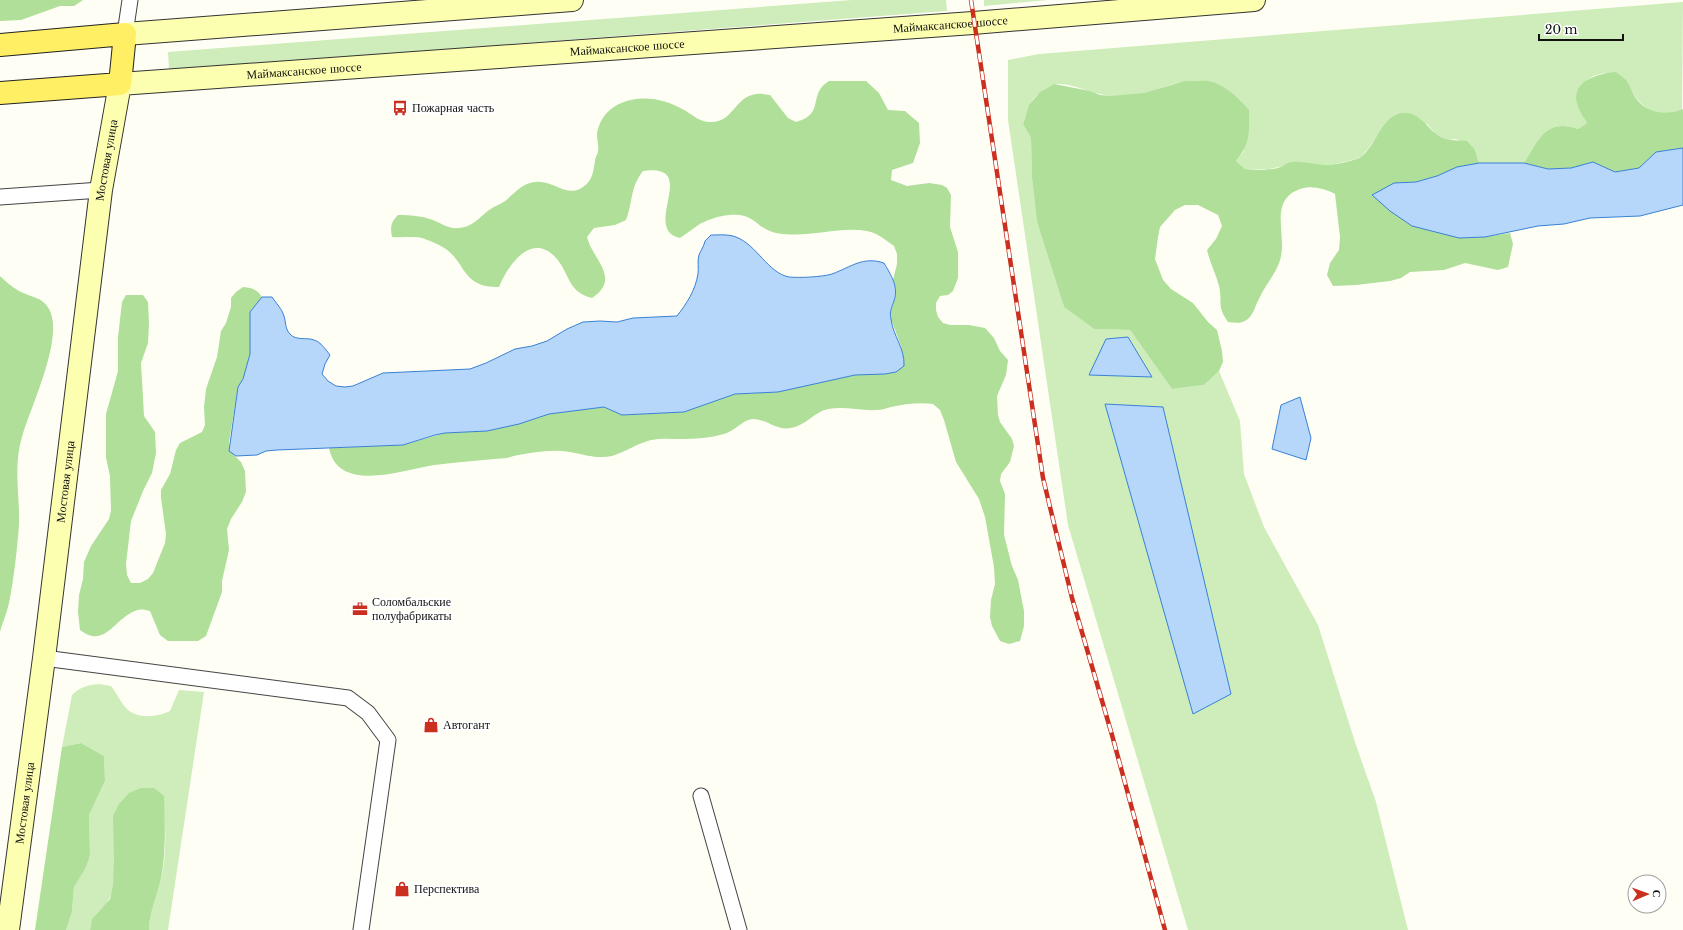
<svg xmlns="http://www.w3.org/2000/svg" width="1683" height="930" font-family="'Libre Baskerville',serif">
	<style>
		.green { fill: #ceedbb }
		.forest { fill: #afdf99 }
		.water { fill: #b6d7fa; stroke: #3881d5 }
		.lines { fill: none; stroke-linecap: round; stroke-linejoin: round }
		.lane-casing { stroke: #444; stroke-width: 17 }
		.secondary-casing { stroke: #333; stroke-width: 24 }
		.primary-casing { stroke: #222; stroke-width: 24 }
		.lane { stroke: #fff; stroke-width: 15 }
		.secondary { stroke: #fdffb0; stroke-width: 22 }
		.primary { stroke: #ffef65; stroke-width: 22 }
		.rail-casing { stroke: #cb2f1f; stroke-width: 4.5 }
		.rail { stroke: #fff; stroke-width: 3; stroke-dasharray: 9; stroke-linecap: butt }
		.labels { text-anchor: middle; stroke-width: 4; stroke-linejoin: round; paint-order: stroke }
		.street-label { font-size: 12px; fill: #111; stroke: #fff }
		.poi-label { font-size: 12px; fill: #111; stroke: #fff; text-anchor: start }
	</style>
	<rect width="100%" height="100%" fill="#fffef5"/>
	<g class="green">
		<polygon points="852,0 946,0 947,11 169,70 168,52"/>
		<polygon points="984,0 1048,0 984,6"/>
		<path d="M1683,2L1682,110C1650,119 1640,106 1625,80L1604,73L1593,76L1584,83L1577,103L1587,123L1578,129C1545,118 1539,140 1524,163H1479L1475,150L1456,139L1446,140L1436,134L1427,124L1386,122L1368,149L1361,157L1349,161L1325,166L1292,162L1279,167L1269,169H1245L1236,161L1244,151L1241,101C1231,93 1220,82 1207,81C1184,78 1166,87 1145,93C1137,95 1120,96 1112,96C1096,96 1066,80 1053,85C1033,93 1028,106 1023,124L1031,138L1032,178L1037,222L1064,307L1094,329L1130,330L1172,389L1204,385L1219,371L1240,421L1244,474L1264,527L1318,625L1355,742L1376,802L1408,930H1188L1068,525L1008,120V60L1039,54Z"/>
		<path d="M99,684L111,686C116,692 120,701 125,707C136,720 157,717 170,711L179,690L204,692L168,930H149C149,911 158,893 162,875C166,856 166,829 164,809L114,859C114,871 115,888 109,899C101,913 93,911 90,930H66L72,912L74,887L90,855L89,815L105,781L104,756L81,743L62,747L72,695C80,687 88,685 99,684Z"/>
	</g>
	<g class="forest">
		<polygon points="0,0 83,0 74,6 60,6 21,20 0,21"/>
		<path d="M1616,72C1619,75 1623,77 1626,80C1631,87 1633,96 1639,102C1650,114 1669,115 1683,109V148L1656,152L1639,168L1615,172L1593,162L1571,168L1548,169L1524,163C1539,140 1545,118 1578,129L1587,123C1584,117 1578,110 1577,103C1571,81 1599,73 1616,72Z"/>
		<path d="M829,81H866L879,93L888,110L905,111L919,123L920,143L913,163L892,170L891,180L907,186L929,183L942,185L947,188L951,195L950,227L958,252V278L953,291L948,295L940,296L936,303V310L938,317L943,323L950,325H969L985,328L994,338L1000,351L1008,360L1006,375L997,396L998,415L1000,422L1012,439L1014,446L1010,462L1001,474L1000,481L1005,494L1004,535L1012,566L1018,580L1024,611V626L1020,641L1009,644L1000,641L992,626L990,617L991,600L995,584L994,567L985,517L979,499L956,462L944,420L940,410L933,404C919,402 905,404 891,407C886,408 882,410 877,410C860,411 845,406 828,409C814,412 805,426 791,428C776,431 767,419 753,419C742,420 735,431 724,434C710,438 696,439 682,439C672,439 661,438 651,440C638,443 625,452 612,456C595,460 578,452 561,451C548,450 519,454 507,458C482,460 458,462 434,465C403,470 338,494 329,448L403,445L445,433L487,431L519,424L549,414L604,407L622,415L684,412L735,394L778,392L855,375L885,374L896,372L904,366L901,346L891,319V309L895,299L896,289L893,280L897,264V254L894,246C886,240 877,233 867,231C837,226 808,239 776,233C755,228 755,212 729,215C719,216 705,220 697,226C691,230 686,234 680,238C677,237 673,236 671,234C651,216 696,164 643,171C630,187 633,202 626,220L615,225L594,228L587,237C592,259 622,278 592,298C568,292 570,275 557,259C532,230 508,265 499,287C459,288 467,258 439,245C435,243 428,240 422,238C413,236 402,238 392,237C390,227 391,222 398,215C409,215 423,216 433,220C443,224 448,229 459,228C472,227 479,218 489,210C494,206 500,205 505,201C514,194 522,183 535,182C553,179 567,199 583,187C593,180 593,172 595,161C595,158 597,155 598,152C599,147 597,140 597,134C600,115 613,104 631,100C651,96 668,101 686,111C694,116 700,122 710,122C732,123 734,100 752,95C758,93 764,94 770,95L788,118L796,122C826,114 807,94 829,81Z"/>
		<path d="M1185,81C1193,81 1201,80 1208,81C1223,83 1239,98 1249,110C1249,132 1251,143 1236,161L1245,169C1256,170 1268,170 1278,168C1283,166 1288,162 1292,162C1302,161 1313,164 1323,165C1331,166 1354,161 1361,157C1377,145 1381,114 1404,113C1421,112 1429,132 1443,138C1449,141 1460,140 1467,141L1475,150L1479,163L1457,167L1437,176L1416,182L1394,183L1390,211L1412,226L1459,238L1485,237L1510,233L1513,244L1508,267L1498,270L1465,263L1444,270L1410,272L1401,278L1390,281L1356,285L1333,286L1327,275L1330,263L1339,250L1340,237L1335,194C1325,189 1312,185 1300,189C1269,200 1286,233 1281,256C1278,272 1266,283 1260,297C1256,303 1254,314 1248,319C1242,324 1235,323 1228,322C1216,305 1223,303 1219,286C1216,274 1210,263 1207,250L1216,239L1222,226L1218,215L1198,205H1185L1175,210L1168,218L1160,227L1158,237L1155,259L1163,280L1171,289L1193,303L1208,322L1217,330L1222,351L1223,362L1219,371L1204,385L1172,389L1130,330L1094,329L1064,307L1037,222L1032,178L1031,138L1023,124L1029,105L1040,92L1054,84L1090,91L1100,95L1111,96L1144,93Z"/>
		<path d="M0,276C6,282 12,287 19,291C30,297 43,297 49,309C65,337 30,408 22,437C13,466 20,496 19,525C17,550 14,579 9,603C7,613 2,623 0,632Z"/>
		<path d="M243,287C252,288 257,289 262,297L250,312V354L243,379L238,387L229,442V450L241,462L245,471L246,492L242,502L231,519L227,529L229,550L222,581V592L206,636L198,641H168L160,635L150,611C146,610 141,609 138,610C115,616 106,650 80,630L78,612L79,595L83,579L84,562L91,546L109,519L111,511L110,476L106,458V414L118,371V337L122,302L126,295H143L148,302L149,323L148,343L141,363L144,416L155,432L156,453L152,473L143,491L131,521L126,564L127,575L131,583H140L148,579L153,573L165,543L166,534L161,498V490L170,474L176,450L180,443L202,432L205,425L204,407L206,389L217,357L221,331L226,323L231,307V298L236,292Z"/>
		<polygon points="81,743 104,756 105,781 89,815 90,855 86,867 74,887 72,912 66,930 35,930 62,747"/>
		<path d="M141,788H154L164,796C165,822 166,848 162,873C159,892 149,911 149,930H90L92,919L110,899L113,885L114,859L113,816L119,804L129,793Z"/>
	</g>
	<g class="water">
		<polygon points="1683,148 1683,205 1640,216 1590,218 1564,224 1538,226 1485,237 1459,238 1412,226 1390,211 1372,195 1394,183 1416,182 1437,176 1457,167 1479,163 1524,163 1548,169 1571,168 1593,162 1615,172 1639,168 1656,152"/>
		<path d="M711,235C720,235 728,234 736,237C757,245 768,273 789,277C799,278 822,277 832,274C851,267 863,256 884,263C891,275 899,287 894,301C892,307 889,312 891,319C893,336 905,348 904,366L896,372L885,374L855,375L778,392L735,394L684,412L622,415L604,407L549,414L519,424L487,431L445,433L435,435L403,445L277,450L266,451L257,455L236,456L229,451L238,387L243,379L250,354V312L262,297H272C276,303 282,309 284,316C286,322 285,329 290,334C296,341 306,337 314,340C321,342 326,350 330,355L325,364L322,374L328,381L336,386L345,387L353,386L383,373L470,369L486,363L515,349L532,346L547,341L567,329L583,322L600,321L617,322L633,318L677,316C687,303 695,291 698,274C699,268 697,261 699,255C701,250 704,246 705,241Z"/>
		<polygon points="1128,337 1152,377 1089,375 1106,339"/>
		<polygon points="1300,397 1311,438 1306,460 1272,449 1281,405"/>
		<polygon points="1105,404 1163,407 1231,694 1193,714"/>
	</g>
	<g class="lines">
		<g class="lane-casing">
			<g id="lane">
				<polyline points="125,34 130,0"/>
				<polyline points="0,197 101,190"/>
				<polyline points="44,658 348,698 368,713 388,740 361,930"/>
				<polyline points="701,796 739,930"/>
			</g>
		</g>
		<g class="secondary-casing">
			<g id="secondary">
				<polyline points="125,34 572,0"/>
				<path id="s1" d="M8,930L44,658L101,190L120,84L973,23L1254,0"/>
			</g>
		</g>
		<g class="primary-casing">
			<polyline id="primary" points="0,45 125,34 120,84 0,93"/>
		</g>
		<use href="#lane" class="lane"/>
		<use href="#secondary" class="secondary"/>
		<use href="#primary" class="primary"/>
		<g class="rail-casing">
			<polyline id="rail" points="971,0 1043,478 1072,598 1112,735 1165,930"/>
		</g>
		<use href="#rail" class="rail"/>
	</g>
	<defs>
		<g id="bus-bare" transform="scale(1.2)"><path d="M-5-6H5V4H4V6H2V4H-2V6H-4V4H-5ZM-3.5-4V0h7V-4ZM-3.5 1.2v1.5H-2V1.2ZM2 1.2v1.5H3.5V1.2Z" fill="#cb2f1f" stroke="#fff" stroke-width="2.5" paint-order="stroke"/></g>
		<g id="office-bare" transform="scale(1.2)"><path d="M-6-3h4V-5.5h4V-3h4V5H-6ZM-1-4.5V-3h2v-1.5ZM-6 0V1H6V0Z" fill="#cb2f1f" stroke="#fff" stroke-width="2.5" paint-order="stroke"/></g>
		<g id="shop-bare" transform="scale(1.2)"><path d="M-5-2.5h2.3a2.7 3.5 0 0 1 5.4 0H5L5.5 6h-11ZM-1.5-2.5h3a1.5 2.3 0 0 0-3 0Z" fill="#cb2f1f" stroke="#fff" stroke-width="2.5" paint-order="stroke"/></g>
	</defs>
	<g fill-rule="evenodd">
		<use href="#bus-bare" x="400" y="108"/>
		<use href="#office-bare" x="360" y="609"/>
		<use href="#shop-bare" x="431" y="725"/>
		<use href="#shop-bare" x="402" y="889"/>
	</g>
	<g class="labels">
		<g class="street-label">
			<text dy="4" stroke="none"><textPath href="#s1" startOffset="1686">Маймаксанское шоссе</textPath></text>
			<text dy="4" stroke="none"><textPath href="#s1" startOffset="1362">Маймаксанское шоссе</textPath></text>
			<text dy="4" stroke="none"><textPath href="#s1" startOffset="1038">Маймаксанское шоссе</textPath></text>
			<text dy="4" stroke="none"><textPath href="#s1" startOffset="776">Мостовая улица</textPath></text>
			<text dy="4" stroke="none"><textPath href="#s1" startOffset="452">Мостовая улица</textPath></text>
			<text dy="4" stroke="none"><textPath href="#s1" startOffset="128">Мостовая улица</textPath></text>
		</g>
		<g class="poi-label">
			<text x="412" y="112">Пожарная часть</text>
			<text x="372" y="606">Соломбальские<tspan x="372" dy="14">полуфабрикаты</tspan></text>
			<text x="443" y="729">Автогант</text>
			<text x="414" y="893">Перспектива</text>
		</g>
	</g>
	<g transform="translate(1647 894) rotate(88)"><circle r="19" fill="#ffffff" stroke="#a0a0a0"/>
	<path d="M0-3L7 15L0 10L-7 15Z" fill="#cb2f1f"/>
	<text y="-6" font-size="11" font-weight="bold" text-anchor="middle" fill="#111111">С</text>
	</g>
	<path d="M1539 34v6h84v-6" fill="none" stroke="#111111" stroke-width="2"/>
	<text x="1545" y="34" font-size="12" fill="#111111" stroke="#ffffff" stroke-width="3" paint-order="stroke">20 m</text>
</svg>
